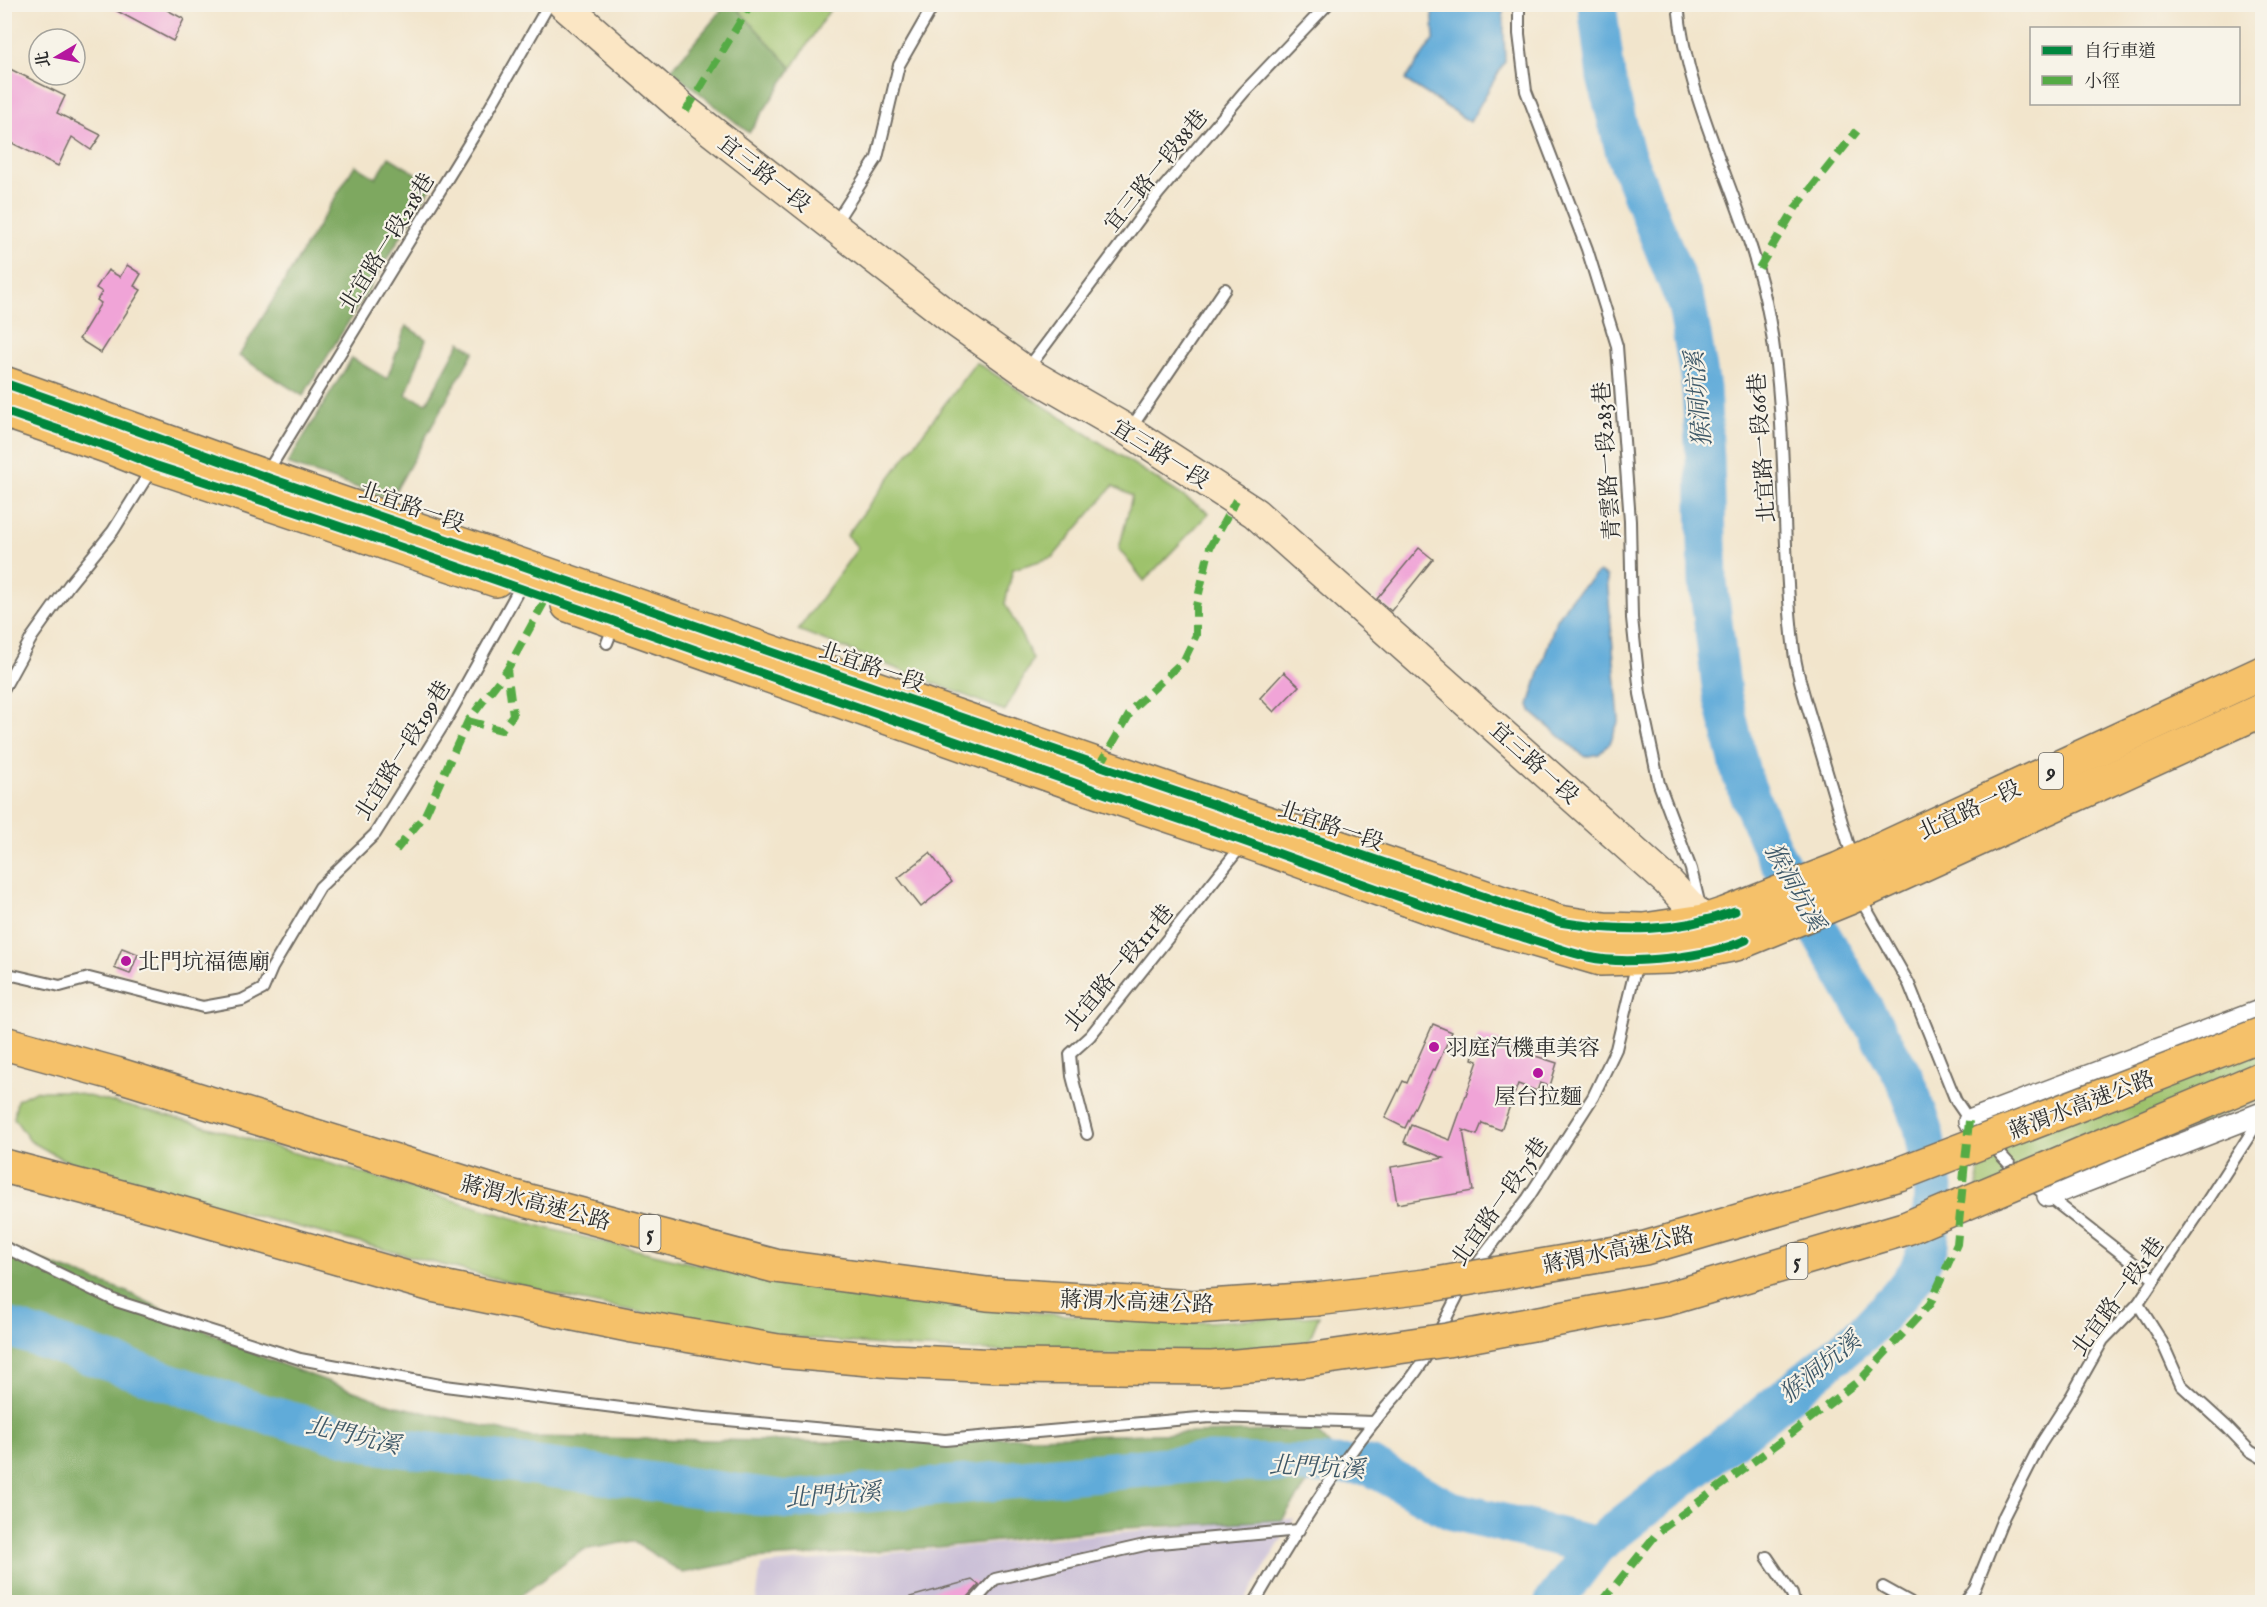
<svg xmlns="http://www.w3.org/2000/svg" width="2267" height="1607" font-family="'IM FELL English','Noto Serif TC',serif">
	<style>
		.industrial { fill: #cabfd7 }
		.green { fill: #9ec26c; stroke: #64764c; stroke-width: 1.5 }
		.forest { fill: #7ea860; stroke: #546a46; stroke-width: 1.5 }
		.water { fill: #61abd9; stroke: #466b82; stroke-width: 1.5 }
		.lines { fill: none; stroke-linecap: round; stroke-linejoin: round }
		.river { stroke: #61abd9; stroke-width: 39 }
		.building { fill: #f0a4d7 }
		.lane-casing { stroke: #716c63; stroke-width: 14 }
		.street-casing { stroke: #716c63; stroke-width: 24 }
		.secondary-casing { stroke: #716c63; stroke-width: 33 }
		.primary-casing { stroke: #716c63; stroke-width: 36 }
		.highway-casing { stroke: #716c63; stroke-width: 36 }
		.lane { stroke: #fff; stroke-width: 10 }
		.street { stroke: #fff; stroke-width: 21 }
		.secondary { stroke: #fbe6c4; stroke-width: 30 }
		.primary { stroke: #f5c16b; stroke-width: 33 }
		.highway { stroke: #f5c16b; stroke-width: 33 }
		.highway-bridge-casing { stroke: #716c63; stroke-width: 36; stroke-linecap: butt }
		.highway-bridge { stroke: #f5c16b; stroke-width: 33 }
		.quiet { stroke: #54ab44; stroke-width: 8; stroke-dasharray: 15 8; stroke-linecap: butt }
		.cycleway-casing { stroke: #f7f3e8; stroke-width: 13 }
		.cycleway { stroke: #00873e; stroke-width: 9 }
		.poi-dot { fill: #b5179e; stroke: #f7f3e8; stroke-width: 2 }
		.labels { text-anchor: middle; stroke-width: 4.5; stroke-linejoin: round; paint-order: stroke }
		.shield { fill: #f7f3e8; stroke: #686764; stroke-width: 1.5 }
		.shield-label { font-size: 21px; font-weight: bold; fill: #2b2b2b }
		.street-label { font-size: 22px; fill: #2b2b2b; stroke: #f7f3e8 }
		.poi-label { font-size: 22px; fill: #2b2b2b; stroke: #f7f3e8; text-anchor: start }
		.water-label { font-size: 24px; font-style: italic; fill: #3e5868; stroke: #f7f3e8 }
	</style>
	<rect width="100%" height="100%" fill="#f7f3e8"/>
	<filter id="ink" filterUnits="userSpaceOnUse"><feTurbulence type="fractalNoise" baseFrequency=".0167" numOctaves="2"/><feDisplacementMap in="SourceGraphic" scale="12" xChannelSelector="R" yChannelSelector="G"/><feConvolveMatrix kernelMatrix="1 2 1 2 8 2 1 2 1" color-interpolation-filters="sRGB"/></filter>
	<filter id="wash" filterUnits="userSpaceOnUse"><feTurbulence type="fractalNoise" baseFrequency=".008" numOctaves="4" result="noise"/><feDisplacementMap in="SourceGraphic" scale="24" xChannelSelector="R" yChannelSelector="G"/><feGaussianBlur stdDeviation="1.35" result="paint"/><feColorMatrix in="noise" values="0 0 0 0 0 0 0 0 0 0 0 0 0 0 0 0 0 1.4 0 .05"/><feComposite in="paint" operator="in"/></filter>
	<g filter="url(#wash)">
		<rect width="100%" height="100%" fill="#f2e5cc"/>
		<polygon class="industrial" points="1294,1519 1244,1602 756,1602 761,1565 1253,1520"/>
		<g class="green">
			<polygon points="734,5 833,5 792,68"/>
			<polygon points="976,362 1209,513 1144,581 1119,549 1132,496 1113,486 1053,557 1013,569 1005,603 1033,659 1005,711 798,630 858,548 847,535"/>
			<polygon points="2262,1024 2262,1099 1973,1214 1986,1129"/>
			<polygon points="35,1091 68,1091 198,1124 546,1228 745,1276 855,1295 1051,1314 1189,1323 1319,1316 1307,1345 1211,1354 1089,1355 902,1347 746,1333 577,1300 104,1176 62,1159 30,1141 14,1118 17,1100"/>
		</g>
		<g class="forest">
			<polygon points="727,4 734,5 792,68 749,133 671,70"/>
			<polygon points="389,157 433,184 303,396 239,356 355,165 376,178"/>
			<polygon points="406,326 426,339 406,395 427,403 460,342 474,351 391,499 287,464 352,358 387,379"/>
			<polygon points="4,1247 125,1291 259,1356 389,1404 530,1437 830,1442 1315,1430 1332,1448 1282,1520 1126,1528 938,1547 753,1559 683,1573 633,1541 583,1550 516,1599 459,1600 458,1602 5,1602"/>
		</g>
		<g class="water">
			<polygon points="1432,5 1503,5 1505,61 1470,122 1405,80 1434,39"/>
			<polygon points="1599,572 1607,577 1619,720 1610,743 1599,754 1585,757 1532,713 1529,705 1555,623 1571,598"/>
		</g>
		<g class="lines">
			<g class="river">
				<polyline points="4,1326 254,1411 380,1445 788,1500 1210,1462 1370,1466 1450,1510 1596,1546"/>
				<polyline points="1554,1602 1596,1546 1746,1429 1867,1330 1898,1297 1917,1273 1929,1245 1934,1188 1923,1127 1906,1081 1773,851 1742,777 1722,694 1708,582 1705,461 1701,388 1687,306 1625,153 1606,77 1597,4"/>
			</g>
		</g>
		<g id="blocks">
			<g class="building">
				<polygon points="104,4 156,4 184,19 173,41"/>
				<polygon points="4,66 65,96 57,113 101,135 91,150 72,137 58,166 4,139"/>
				<polygon points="127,265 141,274 134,286 141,290 101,353 79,339 101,303 97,300 102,292 96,288 108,270 120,277"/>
				<polygon points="1419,548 1433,559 1391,611 1377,599"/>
				<polygon points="1284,672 1299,686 1274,712 1260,698"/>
				<polygon points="930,853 952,882 921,907 898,878"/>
				<polygon points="122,948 138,954 130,974 114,968"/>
				<polygon points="1433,1024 1452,1032 1435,1070 1433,1069 1405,1128 1385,1118 1403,1081 1407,1083"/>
				<polygon points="1478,1034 1521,1047 1520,1051 1557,1063 1550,1086 1540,1083 1537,1091 1518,1084 1501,1130 1482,1123 1477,1135 1463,1130 1473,1191 1397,1204 1391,1167 1444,1158 1404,1142 1411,1125 1450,1140 1478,1061 1472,1059"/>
				<polygon points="972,1580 979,1585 968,1597 967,1602 911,1602 910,1597"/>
			</g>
		</g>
	</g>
	<g filter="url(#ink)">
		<use href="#blocks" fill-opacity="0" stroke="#716c63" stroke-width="1.5"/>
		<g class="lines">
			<g class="lane-casing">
				<g id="lane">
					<polyline points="1519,4 1519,34 1526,91 1587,249 1617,346 1630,521 1632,618 1640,694 1659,784 1691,869 1699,902"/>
					<path d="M1678,4C1687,111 1750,210 1769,317C1789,427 1780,540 1794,651C1797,677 1807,704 1814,729C1827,773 1840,816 1853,859"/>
					<polyline points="834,225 877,158 899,65 934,4"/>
					<polyline points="1026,371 1158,194 1244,92 1328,4"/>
					<polyline points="1129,431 1225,289"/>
					<polyline points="266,474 476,132 549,4"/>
					<polyline points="607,643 614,625"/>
					<polyline points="4,688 32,637 69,585 113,531 153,467"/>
					<polyline points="1860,898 1909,984 1956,1101 1971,1123"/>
					<polyline points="4,973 60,986 89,978 203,1007 242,1000 263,989 272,968 320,887 375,834 445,722 528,573"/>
					<polyline points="1087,1134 1072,1076 1070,1054 1090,1036 1243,844"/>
					<polyline points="1990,1143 2023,1179 2048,1196 2154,1279"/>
					<polyline points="4,1247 116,1301 300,1359 445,1386 694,1417 945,1440 1210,1417 1374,1422"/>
					<polyline points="1471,1272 1528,1198 1593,1097 1616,1049 1637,962"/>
					<polyline points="2138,1304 2162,1342 2181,1385 2227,1427 2250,1451 2262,1458"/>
					<polyline points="1437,1336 1463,1285"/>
					<polyline points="1767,1557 1792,1594 1794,1602"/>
					<polyline points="1883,1587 1910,1602"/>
					<polyline points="974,1602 995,1579 1149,1544 1299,1530"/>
					<path d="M1255,1602C1291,1540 1329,1478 1374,1422C1394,1396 1415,1379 1430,1349"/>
					<polyline points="1965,1602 1975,1588 2004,1516 2040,1445 2072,1395 2103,1340 2138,1304 2206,1203 2262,1116"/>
				</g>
			</g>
			<g class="street-casing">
				<g id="street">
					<polyline points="1969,1121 2262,1010"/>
					<polyline points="2048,1196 2262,1113"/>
				</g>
			</g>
			<g class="secondary-casing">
				<polyline id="secondary" points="563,4 686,111 956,322 1025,371 1129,431 1255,513 1667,881 1704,921 1709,941"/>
			</g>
			<g class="primary-casing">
				<g id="primary">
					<path d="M4,383C93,414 181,447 269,478C699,627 1128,777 1559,922L1604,929L1644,930L1704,921L1725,914L1839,869L2262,673"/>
					<polyline points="4,411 109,447 154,465 496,580"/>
					<polyline points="568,605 1084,787 1245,841 1459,918 1600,959 1670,957 1736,944 1849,898 2262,710"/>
				</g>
			</g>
			<g class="highway-casing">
				<g id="highway">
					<polyline points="4,1043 116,1074 495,1192 775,1266 987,1294 1193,1307 1316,1299"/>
					<polyline points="4,1166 166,1209 432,1285 633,1326 778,1351 892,1361 999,1366 1212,1368 1308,1360"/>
				</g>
			</g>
			<use href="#lane" class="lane"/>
			<use href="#street" class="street"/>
			<use href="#secondary" class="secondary"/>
			<use href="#primary" class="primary"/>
			<use href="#highway" class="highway"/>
			<g class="highway-bridge-casing">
				<g id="highway-bridge">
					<polyline points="1316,1299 1425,1286 1645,1248 1899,1174 2262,1034"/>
					<polyline points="1308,1360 1447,1340 1667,1299 1907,1228 2262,1078"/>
				</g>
			</g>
			<use href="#highway-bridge" class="highway-bridge"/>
			<g class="quiet">
				<polyline points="686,111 751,4"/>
				<polyline points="1759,268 1796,207 1857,131"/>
				<polyline points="468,721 501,730 513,715 507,670"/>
				<polyline points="1099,767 1133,708 1184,660 1196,635 1196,606 1210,547 1236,500"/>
				<polyline points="396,850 425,815 468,721 507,670 547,597"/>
				<polyline points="1602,1602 1658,1532 1784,1439 1862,1378 1930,1304 1957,1244 1969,1121"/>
			</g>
			<g class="cycleway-casing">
				<g id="cycleway">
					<path d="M4,383C93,414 181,447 269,478C699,627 1128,777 1559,922C1621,932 1675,933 1735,911"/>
					<path d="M4,411L109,447L154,465C504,578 849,707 1197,825C1304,861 1408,903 1516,935C1540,942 1564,951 1588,957C1628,966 1709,957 1746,940"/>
				</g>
			</g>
			<use href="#cycleway" class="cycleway"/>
		</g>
	</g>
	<g class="poi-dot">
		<circle cx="126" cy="961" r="6"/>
		<circle cx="1434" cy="1047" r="6"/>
		<circle cx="1538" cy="1073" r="6"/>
	</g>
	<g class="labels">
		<g class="shield">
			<rect x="2039" y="753" width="24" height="36" rx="4.5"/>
			<rect x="639.5" y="1215" width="21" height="36" rx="4.5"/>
			<rect x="1786.5" y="1243" width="21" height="36" rx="4.5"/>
		</g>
		<g class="shield-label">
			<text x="2051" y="778">9</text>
			<text x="650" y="1240">5</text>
			<text x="1797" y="1268">5</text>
		</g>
		<g class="street-label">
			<text transform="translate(1155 170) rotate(-51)" y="8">宜三路一段88巷</text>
			<text transform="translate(765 173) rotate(38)" y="8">宜三路一段</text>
			<text transform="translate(386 242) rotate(-58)" y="8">北宜路一段218巷</text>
			<text transform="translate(1761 448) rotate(-94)" y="8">北宜路一段66巷</text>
			<text transform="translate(1161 453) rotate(32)" y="8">宜三路一段</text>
			<text transform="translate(1606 461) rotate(-94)" y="8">青雲路一段283巷</text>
			<text transform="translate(412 506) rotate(19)" y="8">北宜路一段</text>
			<text transform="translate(872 666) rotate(19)" y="8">北宜路一段</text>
			<text transform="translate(402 750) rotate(-58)" y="8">北宜路一段199巷</text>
			<text transform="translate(1535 762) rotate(42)" y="8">宜三路一段</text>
			<text transform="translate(1969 809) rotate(-25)" y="8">北宜路一段</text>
			<text transform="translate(1331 825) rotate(19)" y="8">北宜路一段</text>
			<text transform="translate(1118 967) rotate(-50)" y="8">北宜路一段111巷</text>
			<text transform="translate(2081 1104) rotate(-21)" y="8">蔣渭水高速公路</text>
			<text transform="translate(1499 1201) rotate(-55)" y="8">北宜路一段75巷</text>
			<text transform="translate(536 1202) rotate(15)" y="8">蔣渭水高速公路</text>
			<text transform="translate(1618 1249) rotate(-12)" y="8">蔣渭水高速公路</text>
			<text transform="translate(2117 1296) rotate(-54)" y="8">北宜路一段1巷</text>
			<text transform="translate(1137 1301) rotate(2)" y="8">蔣渭水高速公路</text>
		</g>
		<g class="poi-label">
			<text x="138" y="969">北門坑福德廟</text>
			<text x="1446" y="1055">羽庭汽機車美容</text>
			<text x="1538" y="1104" text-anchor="middle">屋台拉麵</text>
		</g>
		<g class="water-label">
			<text transform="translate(1698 399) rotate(-95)" y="8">猴洞坑溪</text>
			<text transform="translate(1795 887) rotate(61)" y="8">猴洞坑溪</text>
			<text transform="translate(1820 1367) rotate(-39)" y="8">猴洞坑溪</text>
			<text transform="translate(353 1435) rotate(13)" y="8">北門坑溪</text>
			<text transform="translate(1317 1467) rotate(3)" y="8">北門坑溪</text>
			<text transform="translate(833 1495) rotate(-4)" y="8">北門坑溪</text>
		</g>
	</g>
	<rect width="2267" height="1607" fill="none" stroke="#f7f3e8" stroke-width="24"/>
	<rect x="2030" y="27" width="210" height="78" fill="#f7f3e8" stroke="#a5a39c" stroke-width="1.5"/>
	<rect x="2042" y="46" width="30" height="9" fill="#00873e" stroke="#a5a39c" stroke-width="1.5"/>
	<text x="2084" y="57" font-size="18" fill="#2b2b2b">自行車道</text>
	<rect x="2042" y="76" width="30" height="9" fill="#54ab44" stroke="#a5a39c" stroke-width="1.5"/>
	<text x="2084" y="87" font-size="18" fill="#2b2b2b">小徑</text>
	<g transform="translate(57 57) rotate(260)"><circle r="28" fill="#f7f3e8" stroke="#a5a39c" stroke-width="1.5"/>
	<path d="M0-4.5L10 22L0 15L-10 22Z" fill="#b5179e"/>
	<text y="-9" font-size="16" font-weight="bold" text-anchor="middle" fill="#2b2b2b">北</text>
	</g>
</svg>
